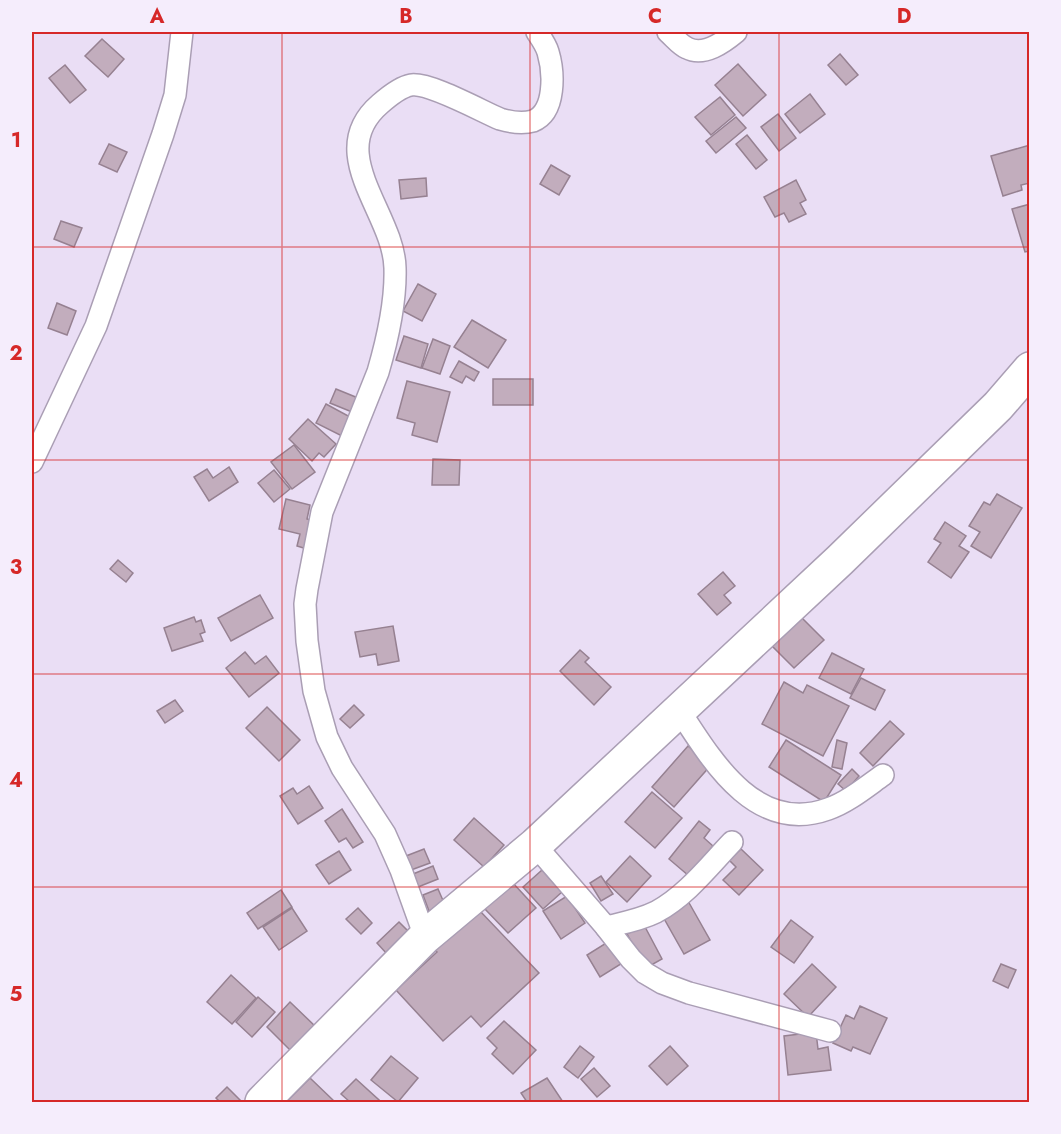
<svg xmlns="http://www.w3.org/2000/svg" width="1061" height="1134" font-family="Jost,sans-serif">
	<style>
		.building { fill: #c2adbd; stroke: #968191; stroke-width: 1.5 }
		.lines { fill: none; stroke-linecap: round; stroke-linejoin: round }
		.minor-casing { stroke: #aa9eb4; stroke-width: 24 }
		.trunk-casing { stroke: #aa9eb4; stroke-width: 36 }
		.minor { stroke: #fff; stroke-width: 21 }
		.trunk { stroke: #fff; stroke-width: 33 }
		.grid { fill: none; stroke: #d62828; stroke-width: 1.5; stroke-opacity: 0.55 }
		.neatline { fill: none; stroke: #d62828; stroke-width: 2 }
		.grid-label { font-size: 20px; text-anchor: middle; font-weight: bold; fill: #d62828 }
	</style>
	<rect width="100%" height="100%" fill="#eadef5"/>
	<g class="building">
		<polygon points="102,39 124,59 108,77 85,56"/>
		<polygon points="840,54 858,75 846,85 828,65"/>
		<polygon points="738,64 766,95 743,116 715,85"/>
		<polygon points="65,65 86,90 70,103 49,78"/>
		<polygon points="810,94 825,114 800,133 785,114"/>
		<polygon points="720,97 735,115 711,135 695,117"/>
		<polygon points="778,114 796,138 779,151 761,127"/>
		<polygon points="736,117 746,128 716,153 706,141"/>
		<polygon points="747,135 767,160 756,169 736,144"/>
		<polygon points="109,144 127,152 117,172 99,164"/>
		<polygon points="1030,145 1030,183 1021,185 1022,190 1003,196 991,156"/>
		<polygon points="551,165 570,176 559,195 540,184"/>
		<polygon points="426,178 427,196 401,199 399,180"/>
		<polygon points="796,180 806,200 800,203 806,214 789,222 784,213 775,217 764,197"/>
		<polygon points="1030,204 1030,251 1025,252 1012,209"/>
		<polygon points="61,221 82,228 74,247 54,239"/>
		<polygon points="418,284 436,294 422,321 403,311"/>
		<polygon points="57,303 76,311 67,335 48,328"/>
		<polygon points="472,320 506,340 488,368 454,347"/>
		<polygon points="404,336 428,344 421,368 396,360"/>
		<polygon points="433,339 450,346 440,374 422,368"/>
		<polygon points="459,361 479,372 474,381 466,376 462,383 450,377"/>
		<rect x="493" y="379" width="40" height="26"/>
		<polygon points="407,381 450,392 437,442 412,435 415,423 397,418"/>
		<polygon points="336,389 358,398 352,412 330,403"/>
		<polygon points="326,404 352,418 342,436 316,423"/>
		<polygon points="308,419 336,444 324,457 319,453 312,461 289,439"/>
		<polygon points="294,445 315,472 292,489 271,462"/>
		<polygon points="433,459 460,460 459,485 432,485"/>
		<polygon points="229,467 238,482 209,501 194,477 207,469 213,478"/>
		<polygon points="274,470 290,489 274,502 258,483"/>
		<polygon points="997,494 1022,508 991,558 971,546 980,532 969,526 984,502 990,505"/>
		<polygon points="286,499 310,505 307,519 314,521 307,549 297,546 300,534 279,529"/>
		<polygon points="945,522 966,536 959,546 969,552 951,578 928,562 941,543 934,539"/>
		<polygon points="118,560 133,573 126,582 110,569"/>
		<polygon points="723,572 735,586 724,595 731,603 717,615 698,594"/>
		<polygon points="260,595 273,618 231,641 218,618"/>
		<polygon points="194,617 196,622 201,620 205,632 200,634 203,641 172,651 164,628"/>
		<polygon points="802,618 824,640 794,668 772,646"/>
		<polygon points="393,626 399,661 378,665 376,654 360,657 355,632"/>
		<polygon points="580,650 589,658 585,662 611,687 594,705 560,671"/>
		<polygon points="245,652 255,664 266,656 279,673 249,697 226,668"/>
		<polygon points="832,653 864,669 851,694 819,678"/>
		<polygon points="861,678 885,690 875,710 850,698"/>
		<polygon points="784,682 803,693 807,685 849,706 823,756 762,724"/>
		<polygon points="175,700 183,711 165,723 157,711"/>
		<polygon points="354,705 364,715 350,728 340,719"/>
		<polygon points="267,707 300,740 279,761 246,728"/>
		<polygon points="890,721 904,734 873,766 860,753"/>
		<polygon points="786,740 841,775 824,802 769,767"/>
		<polygon points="837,740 847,743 842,769 832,767"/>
		<polygon points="688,746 711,765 674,807 652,787"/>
		<polygon points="852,769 859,776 846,791 838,784"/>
		<polygon points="309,786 323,808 298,824 280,796 293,788 297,794"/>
		<polygon points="652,792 682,818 655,848 625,822"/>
		<polygon points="342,809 363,842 353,848 346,838 339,842 325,821"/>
		<polygon points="474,818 504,845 484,867 454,840"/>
		<polygon points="699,821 710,830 704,838 713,846 689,876 669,859"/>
		<polygon points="424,849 430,863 411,870 406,856"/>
		<polygon points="741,849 763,870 739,895 723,880 736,867 729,860"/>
		<polygon points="339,851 351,870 329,884 316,865"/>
		<polygon points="630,856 651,876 627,902 606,882"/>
		<polygon points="433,866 438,879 418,887 413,874"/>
		<polygon points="542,870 562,892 543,909 523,887"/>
		<polygon points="601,876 613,894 601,901 590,883"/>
		<polygon points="512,882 536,908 508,933 484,908"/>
		<polygon points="438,889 445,905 429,911 423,895"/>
		<polygon points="281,890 292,907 258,929 247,913"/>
		<polygon points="567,896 585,923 561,939 543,911"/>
		<polygon points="688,901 710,940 684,954 662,915"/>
		<polygon points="292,908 307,931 279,950 263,927"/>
		<polygon points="358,908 372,923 361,934 346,919"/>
		<polygon points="480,911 539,973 481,1027 471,1016 443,1041 396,990 437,952 434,949 455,930 457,932"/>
		<polygon points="791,920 813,937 794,963 771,947"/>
		<polygon points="399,922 410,933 387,954 377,943"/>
		<polygon points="644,925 662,959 646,968 627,934"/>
		<polygon points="611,940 624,962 600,977 587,955"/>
		<polygon points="812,964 836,987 808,1017 784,994"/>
		<polygon points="1001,964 1016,970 1008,988 993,981"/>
		<polygon points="231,975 256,998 232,1024 207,1002"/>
		<polygon points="258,997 275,1012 252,1037 236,1022"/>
		<polygon points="290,1002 316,1027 292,1052 267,1027"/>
		<polygon points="860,1006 887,1018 870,1054 853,1047 851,1051 833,1043 846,1015 854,1019"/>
		<polygon points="504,1021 536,1050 513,1074 492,1054 497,1048 487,1038"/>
		<polygon points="816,1032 818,1049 828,1047 831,1070 788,1075 784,1036"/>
		<polygon points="580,1046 594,1057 578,1078 564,1067"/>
		<polygon points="670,1046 688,1066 667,1085 649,1066"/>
		<polygon points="391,1056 418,1078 398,1102 371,1080"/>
		<polygon points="594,1068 610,1086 597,1097 581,1079"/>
		<polygon points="310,1078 335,1102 286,1102"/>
		<polygon points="547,1078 563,1102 527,1102 521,1093"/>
		<polygon points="356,1079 379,1100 376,1102 350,1102 341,1094"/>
		<polygon points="227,1087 242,1102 220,1102 216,1098"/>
	</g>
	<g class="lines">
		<g class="minor-casing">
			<g id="minor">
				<path d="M668,32C674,37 680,45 687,48C704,57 724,42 736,32"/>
				<polyline points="32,462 96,326 163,134 175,95 182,32"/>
				<path d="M679,710C712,761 756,835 828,809C848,802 866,787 883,775"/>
				<polyline points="535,845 606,927 631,959 645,973 662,983 689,993 830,1031"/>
				<path d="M606,927C623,923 640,920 656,912C686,896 709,866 732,842"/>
				<path d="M425,937L401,870L385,834L342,768L327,737L314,691L307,641L305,604L307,589L322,512L378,372C387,341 396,300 395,268C394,213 323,153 380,104C388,97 400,87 411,85C429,82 481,111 500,119C510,122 523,124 533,121C556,112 554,72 548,52C546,45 541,38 537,32"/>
			</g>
		</g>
		<g class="trunk-casing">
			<polyline id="trunk" points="262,1102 425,937 535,845 840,560 998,406 1030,369"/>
		</g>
		<use href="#minor" class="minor"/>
		<use href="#trunk" class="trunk"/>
	</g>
	<path class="grid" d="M282,32V1102M530,32V1102M779,32V1102M32,247H1030M32,460H1030M32,674H1030M32,887H1030"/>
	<rect width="1061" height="1134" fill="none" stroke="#f5edfc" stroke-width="66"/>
	<rect x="33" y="33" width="995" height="1068" class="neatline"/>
	<g class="grid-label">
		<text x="157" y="23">A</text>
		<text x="406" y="23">B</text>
		<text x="655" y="23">C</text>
		<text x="904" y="23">D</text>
		<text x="16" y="147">1</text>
		<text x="16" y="360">2</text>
		<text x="16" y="574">3</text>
		<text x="16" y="787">4</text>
		<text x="16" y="1001">5</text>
	</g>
</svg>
